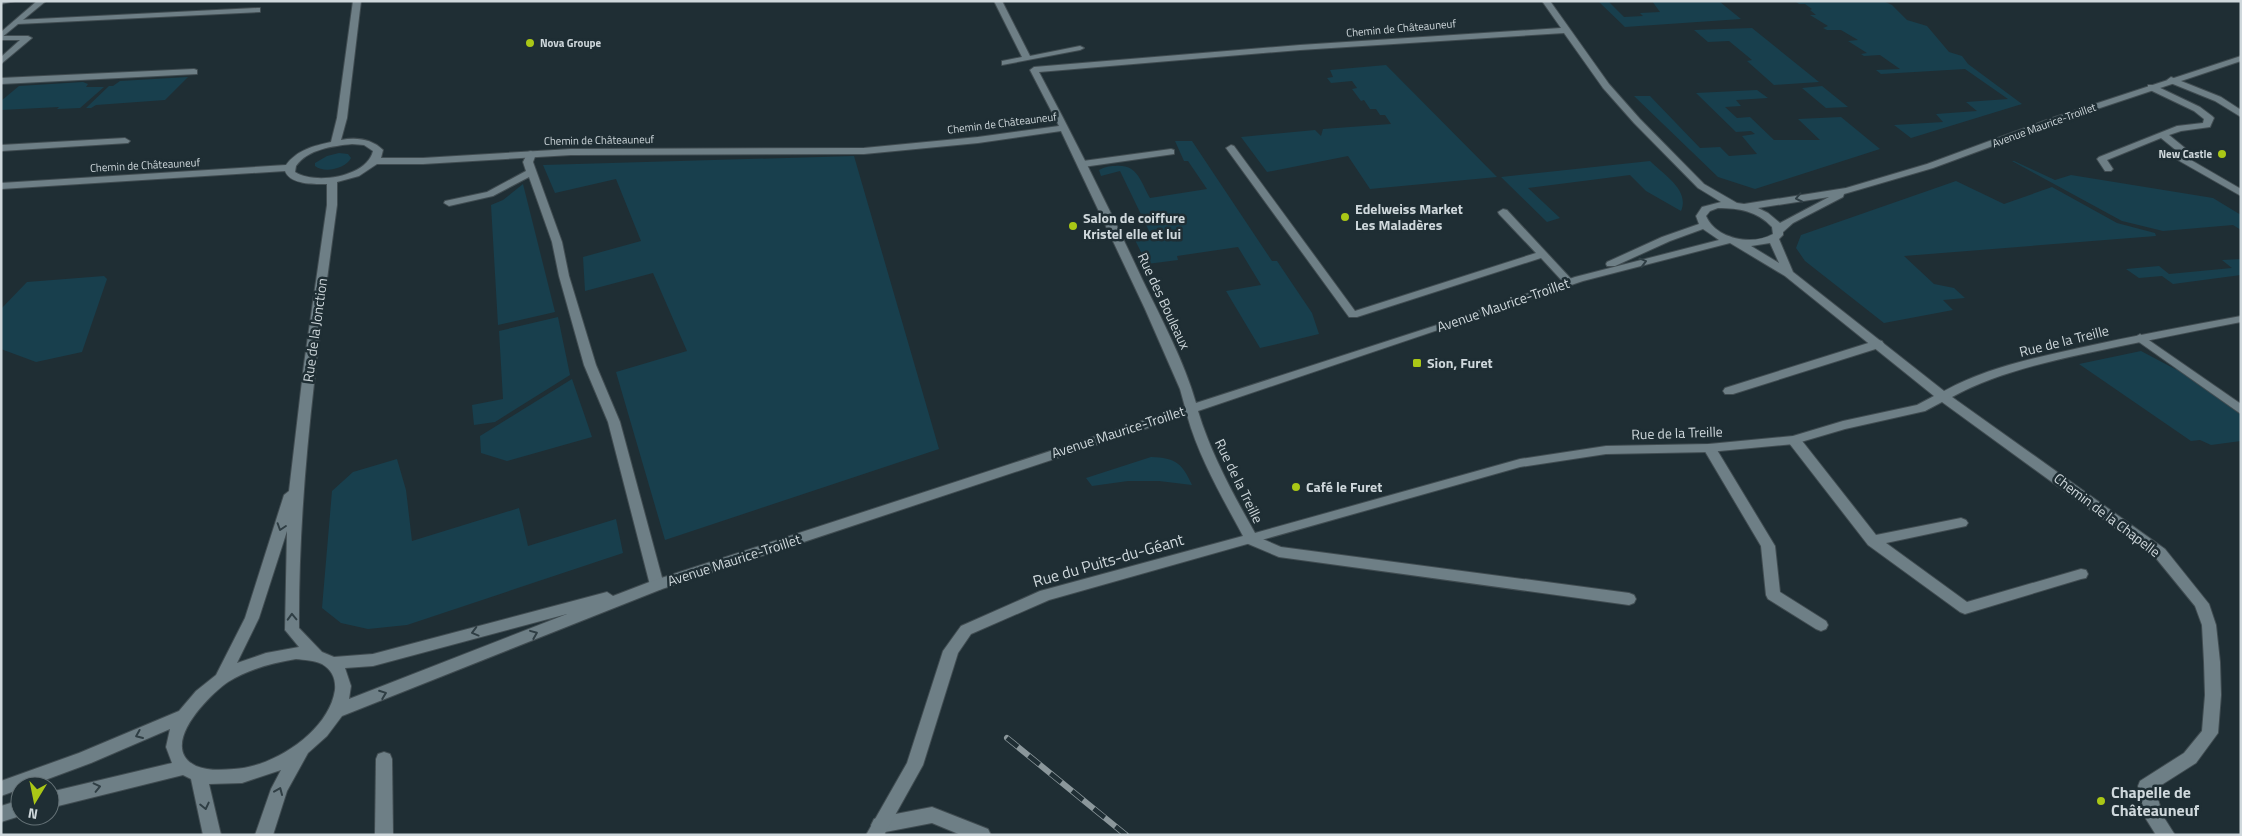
<svg xmlns="http://www.w3.org/2000/svg" width="2242" height="836" font-family="'Titillium Web',sans-serif">
	<style>
		.green { fill: #183f4d }
		.lines { fill: none; stroke-linecap: round; stroke-linejoin: round }
		.service-casing { stroke: #404c51; stroke-width: 2 }
		.minor-casing { stroke: #404c51; stroke-width: 2 }
		.service { fill: #6e7f86; fill-rule: evenodd }
		.minor { fill: #6e7f86; fill-rule: evenodd }
		.rail-casing { stroke: #8b979b; stroke-width: 6 }
		.rail { stroke: #1f2e34; stroke-width: 4.5; stroke-dasharray: 14; stroke-linecap: butt }
		.oneway { stroke: #2f3e44 }
		.poi-dot { fill: #aac716; stroke: #1f2e34; stroke-width: 2 }
		.labels { text-anchor: middle; stroke-width: 5; stroke-linejoin: round; paint-order: stroke }
		.far-street-label { font-size: 11px; fill: #cfd8dc; stroke: #1f2e34 }
		.far-poi-label { font-size: 11px; font-weight: bold; fill: #cfd8dc; stroke: #1f2e34; text-anchor: start }
		.poi-label { font-size: 14px; font-weight: bold; fill: #cfd8dc; stroke: #1f2e34; text-anchor: start }
		.street-label { font-size: 14px; fill: #cfd8dc; stroke: #1f2e34 }
		.near-street-label { font-size: 16px; fill: #cfd8dc; stroke: #1f2e34 }
		.near-poi-label { font-size: 16px; font-weight: bold; fill: #cfd8dc; stroke: #1f2e34; text-anchor: start }
	</style>
	<rect width="100%" height="100%" fill="#1f2e34"/>
	<g class="green">
		<polygon points="1598,1 1608,1 1624,17 1643,16 1640,13 1660,12 1652,1 1720,2 1741,19 1625,27"/>
		<polygon points="1883,1 1892,5 1907,20 1927,26 1949,52 1962,56 1968,64 2022,104 1911,138 1894,125 1943,122 1936,114 1977,111 1966,102 2008,99 1965,69 1881,74 1876,70 1900,69 1880,55 1864,56 1861,54 1867,53 1848,41 1858,40 1841,30 1827,30 1823,28 1828,26 1810,15 1816,15 1810,10 1812,9 1805,4 1799,4 1796,2"/>
		<polygon points="1752,28 1819,82 1774,85 1747,61 1752,60 1729,41 1708,42 1694,30"/>
		<polygon points="1386,65 1497,177 1370,189 1348,156 1267,172 1241,137 1315,130 1321,136 1323,129 1391,124 1385,115 1380,115 1376,109 1370,109 1364,100 1361,101 1352,89 1357,88 1352,81 1331,83 1327,78 1333,77 1330,70"/>
		<polygon points="188,77 165,100 96,105 91,108 86,108 109,86 113,86 120,81"/>
		<polygon points="83,82 88,84 86,87 104,87 80,108 57,109 59,107 1,110 1,101 19,86"/>
		<polygon points="1822,86 1848,107 1826,108 1802,88"/>
		<polygon points="1757,90 1768,98 1736,100 1741,106 1725,107 1737,118 1750,117 1774,140 1820,140 1798,119 1841,117 1880,149 1755,189 1718,177 1634,96 1650,96 1700,148 1720,147 1729,156 1757,154 1742,136 1755,134 1751,131 1736,132 1696,93"/>
		<path d="M1175,141H1192L1272,261H1277L1312,313L1319,334L1260,348L1226,291L1261,285L1238,247L1177,256L1178,260L1147,264L1134,238L1150,233L1120,171L1101,176L1099,170C1105,167 1108,166 1115,166C1138,164 1140,181 1150,198L1207,189L1188,161H1184Z"/>
		<path d="M339,153L348,154L351,158C346,168 325,174 315,166V163L327,156Z"/>
		<polygon points="854,156 939,449 665,540 616,372 687,351 653,273 585,291 583,257 641,241 616,179 555,193 543,165"/>
		<path d="M1650,161C1664,175 1690,190 1681,211L1646,191L1630,175L1528,188L1560,218L1547,222L1501,177Z"/>
		<polygon points="2012,161 2014,161 2055,180 2071,175 2213,198 2241,215 2241,230 2233,225 2163,231 2122,221"/>
		<polygon points="1956,181 2004,204 2052,187 2117,223 2155,233 2156,236 1904,256 1934,284 1954,288 1965,298 1943,300 1953,310 1884,323 1805,261 1796,248 1801,235"/>
		<polygon points="523,184 555,312 498,325 491,205 503,200"/>
		<polygon points="2241,259 2241,275 2173,284 2162,276 2139,278 2126,269 2159,266 2169,274 2232,268 2222,260"/>
		<polygon points="104,276 107,279 82,352 36,362 1,349 1,309 27,282"/>
		<polygon points="558,317 570,375 495,422 474,425 472,405 503,399 499,331"/>
		<polygon points="2141,351 2175,369 2181,370 2241,415 2241,441 2211,445 2200,440 2191,441 2079,364"/>
		<polygon points="572,379 592,437 507,461 481,453 480,436"/>
		<path d="M1151,457C1176,458 1182,463 1192,485L1159,481H1128L1092,486L1086,478Z"/>
		<polygon points="397,459 406,490 412,541 519,508 528,546 616,519 623,553 407,625 368,629 341,623 322,608 332,491 353,472"/>
	</g>
	<g class="lines">
		<g class="service-casing">
			<g id="service">
				<polygon points="257,8 260,8 260,12 17,24 13,22 17,20"/>
				<polygon points="1,36 28,36 32,38 1,64 1,57 20,40 1,40"/>
				<polygon points="194,69 197,70 197,74 1,84 1,78"/>
				<polygon points="2171,77 2221,97 2241,110 2241,117 2215,101 2168,82 2167,80"/>
				<polygon points="2148,85 2154,85 2200,107 2212,116 2214,118 2210,127 2181,131 2169,135 2185,148 2187,150 2184,156 2241,189 2241,196 2176,159 2174,157 2177,151 2161,138 2107,160 2113,169 2111,171 2105,171 2097,159 2099,157 2177,126 2203,123 2204,119 2194,111 2148,89"/>
				<polygon points="125,138 130,141 128,143 1,151 1,145"/>
				<polygon points="1231,145 1234,146 1355,311 1536,253 1499,214 1498,212 1503,209 1507,210 1574,282 1573,284 1565,284 1541,258 1357,317 1349,317 1226,148"/>
				<polygon points="1171,149 1174,150 1174,154 1083,167 1078,164 1083,161"/>
				<polygon points="531,151 536,154 533,162 562,242 569,276 596,365 620,422 664,585 662,589 657,590 652,589 650,585 608,422 584,365 559,276 552,242 529,177 493,196 449,206 444,203 445,201 487,192 526,171 523,162 528,152"/>
				<polygon points="2140,334 2241,404 2241,414 2136,340 2134,338"/>
				<polygon points="1878,340 1882,341 1884,344 1882,347 1733,394 1725,394 1723,391 1725,388"/>
				<polygon points="1794,436 1799,437 1876,535 1961,518 1966,520 1968,523 1966,526 1886,543 1967,602 2081,569 2086,570 2088,574 2086,578 2081,579 1965,614 1960,612 1868,545 1789,443 1788,440"/>
				<polygon points="1709,444 1714,445 1775,546 1780,592 1826,621 1828,625 1826,629 1821,631 1816,629 1768,599 1766,595 1761,546 1703,448"/>
				<polygon points="1251,534 1281,547 1629,593 1634,595 1636,599 1634,603 1629,605 1279,557 1246,543 1244,539 1246,535"/>
				<polygon points="384,752 390,754 392,759 393,835 375,835 376,759 378,754"/>
				<polygon points="932,807 988,829 991,835 961,835 932,823 880,833 874,831 871,825 874,819 880,817"/>
			</g>
		</g>
		<g class="minor-casing">
			<g id="minor">
				<polygon points="1,1 15,1 1,4"/>
				<polygon points="37,1 46,1 1,38 1,32"/>
				<path d="M353,1H361L347,118L341,140C356,137 372,139 383,150L381,158H423L571,149L864,148L978,137L1059,126L1030,70L1034,67L1300,45L1561,28L1542,1H1550L1609,84L1640,119L1704,184L1737,203L1744,204L1846,188L1927,164L2052,118L2241,56V61L2058,122L1933,168L1844,194L1843,197L1793,223L1783,232V235L1779,239L1793,272L1944,391C1985,368 2033,358 2079,348C2133,336 2187,326 2241,316V322C2188,332 2135,343 2083,354C2038,364 1992,375 1952,397L2165,549L2209,604L2216,625L2220,662L2221,695L2218,733L2196,763L2155,789L2163,816L2175,835H2156L2146,819L2138,786L2140,781L2184,753L2202,731L2205,695L2204,662L2202,625L2195,606L2155,557L1942,402L1925,411L1845,429L1794,444L1709,452L1606,454L1520,467L1049,600L971,634L958,653L923,765L884,835H866L907,763L943,651L961,626L1040,591L1243,536C1222,497 1199,458 1187,415L662,589L342,716L327,736L308,753L287,791L273,835H255L271,789L281,770L242,783L209,784L221,835H203L191,779L183,775L50,808V792L172,763L166,747L170,729L91,763L29,786H20V789L1,796V781L79,753L179,711L196,691L216,675L245,618L284,495L289,491L304,364L327,205V184C315,184 290,185 285,171L1,189V183L286,165C297,150 313,146 331,142L337,118ZM1564,33L1603,88L1634,123L1698,188L1721,202L1702,207L1696,216L1699,224L1662,237L1607,262L1606,264L1607,266H1615L1670,241L1703,229L1719,240L1575,277L1437,325L1196,403C1184,361 1162,320 1143,281C1110,210 1076,141 1039,72L1300,50ZM1061,131L1145,309L1180,389L1185,407L652,581L613,596L607,592L373,654L334,657L322,652L299,628C298,486 318,346 337,205V182L359,176L377,164H423L571,155L864,154L978,143ZM352,144L364,145L373,151C367,177 315,185 295,172L296,166C308,149 333,146 352,144ZM1829,197L1780,223L1768,213L1758,208ZM1718,208C1739,208 1757,211 1772,227L1773,234C1752,246 1716,239 1706,216L1710,211ZM1730,243L1785,276L1934,396L1917,405L1843,421L1793,436L1709,444L1606,446L1520,459L1255,533C1233,494 1211,454 1198,411L1583,281ZM1770,243L1779,263L1751,246ZM287,531L285,630L299,647L266,653L237,663L259,618ZM567,614L349,699L351,686L345,668L373,666ZM296,659C304,660 314,660 322,664C332,670 336,679 335,690C329,731 274,767 234,769C222,770 208,771 196,766C157,747 209,695 228,682C249,669 272,663 296,659Z"/>
				<polygon points="994,1 1002,1 1030,56 1080,46 1084,48 1080,50 1002,65 1002,61 1022,57"/>
				<polygon points="20,800 20,816 1,822 1,806"/>
			</g>
		</g>
		<use href="#service" class="service"/>
		<use href="#minor" class="minor"/>
		<g class="rail-casing">
			<polyline id="rail" points="1007,738 1126,835"/>
		</g>
		<use href="#rail" class="rail"/>
	</g>
	<defs><path id="oneway-chevron" d="M-2-3.5L2.5 0L-2 3.5" fill="none" stroke-width="1.6" stroke-linecap="round" stroke-linejoin="round" transform="scale(1.25)"/></defs>
	<g class="oneway">
		<use href="#oneway-chevron" transform="translate(1799 198) rotate(168)"/>
		<use href="#oneway-chevron" transform="translate(1643 262) rotate(-15)"/>
		<use href="#oneway-chevron" transform="translate(281 527) rotate(108)"/>
		<use href="#oneway-chevron" transform="translate(292 617) rotate(-92)"/>
		<use href="#oneway-chevron" transform="translate(475 632) rotate(165)"/>
		<use href="#oneway-chevron" transform="translate(534 634) rotate(-22)"/>
		<use href="#oneway-chevron" transform="translate(383 694) rotate(-21)"/>
		<use href="#oneway-chevron" transform="translate(139 735) rotate(157)"/>
		<use href="#oneway-chevron" transform="translate(97 787) rotate(-13)"/>
		<use href="#oneway-chevron" transform="translate(279 791) rotate(-67)"/>
		<use href="#oneway-chevron" transform="translate(205 806) rotate(77)"/>
	</g>
	<g class="poi-dot">
		<circle cx="530" cy="43" r="5"/>
		<circle cx="2222" cy="154" r="5"/>
		<circle cx="1345" cy="217" r="5"/>
		<circle cx="1073" cy="226" r="5"/>
		<rect x="1412" y="358" width="10" height="10" rx="2.5"/>
		<circle cx="1296" cy="487" r="5"/>
		<circle cx="2101" cy="801" r="5"/>
	</g>
	<g class="labels">
		<g class="far-street-label">
			<text transform="translate(1401 28) rotate(-5)" y="4">Chemin de Châteauneuf</text>
			<text transform="translate(1002 123) rotate(-7)" y="4">Chemin de Châteauneuf</text>
			<text transform="translate(2044 125) rotate(-20)" y="4">Avenue Maurice-Troillet</text>
			<text transform="translate(599 140) rotate(-1)" y="4">Chemin de Châteauneuf</text>
			<text transform="translate(145 165) rotate(-3)" y="4">Chemin de Châteauneuf</text>
		</g>
		<g class="far-poi-label">
			<text x="540" y="47">Nova Groupe</text>
			<text x="2212" y="158" text-anchor="end">New Castle</text>
		</g>
		<g class="poi-label">
			<text x="1355" y="214">Edelweiss Market<tspan x="1355" dy="16">Les Maladères</tspan></text>
			<text x="1083" y="223">Salon de coiffure<tspan x="1083" dy="16">Kristel elle et lui</tspan></text>
			<text x="1427" y="368">Sion, Furet</text>
			<text x="1306" y="492">Café le Furet</text>
		</g>
		<g class="street-label">
			<text transform="translate(1164 301) rotate(65)" y="5">Rue des Bouleaux</text>
			<text transform="translate(1503 305) rotate(-19)" y="5">Avenue Maurice-Troillet</text>
			<text transform="translate(315 330) rotate(-82)" y="5">Rue de la Jonction</text>
			<text transform="translate(2064 341) rotate(-14)" y="5">Rue de la Treille</text>
			<text transform="translate(1118 432) rotate(-18)" y="5">Avenue Maurice-Troillet</text>
			<text transform="translate(1677 433) rotate(-2)" y="5">Rue de la Treille</text>
			<text transform="translate(1239 481) rotate(64)" y="5">Rue de la Treille</text>
			<text transform="translate(2107 515) rotate(37)" y="5">Chemin de la Chapelle</text>
			<text transform="translate(734 560) rotate(-18)" y="5">Avenue Maurice-Troillet</text>
		</g>
		<g class="near-street-label">
			<text transform="translate(1108 560) rotate(-16)" y="6">Rue du Puits-du-Géant</text>
		</g>
		<g class="near-poi-label">
			<text x="2111" y="798">Chapelle de<tspan x="2111" dy="18">Châteauneuf</tspan></text>
		</g>
	</g>
	<rect width="2242" height="836" fill="none" stroke="#cfd8dc" stroke-width="5"/>
	<g transform="translate(35 801) rotate(190)"><circle r="24" fill="#1f2e34" stroke="#657277"/>
	<path d="M0-4L9 19L0 12L-9 19Z" fill="#aac716"/>
	<text y="-8" font-size="14" font-weight="bold" text-anchor="middle" fill="#cfd8dc">N</text>
	</g>
</svg>
